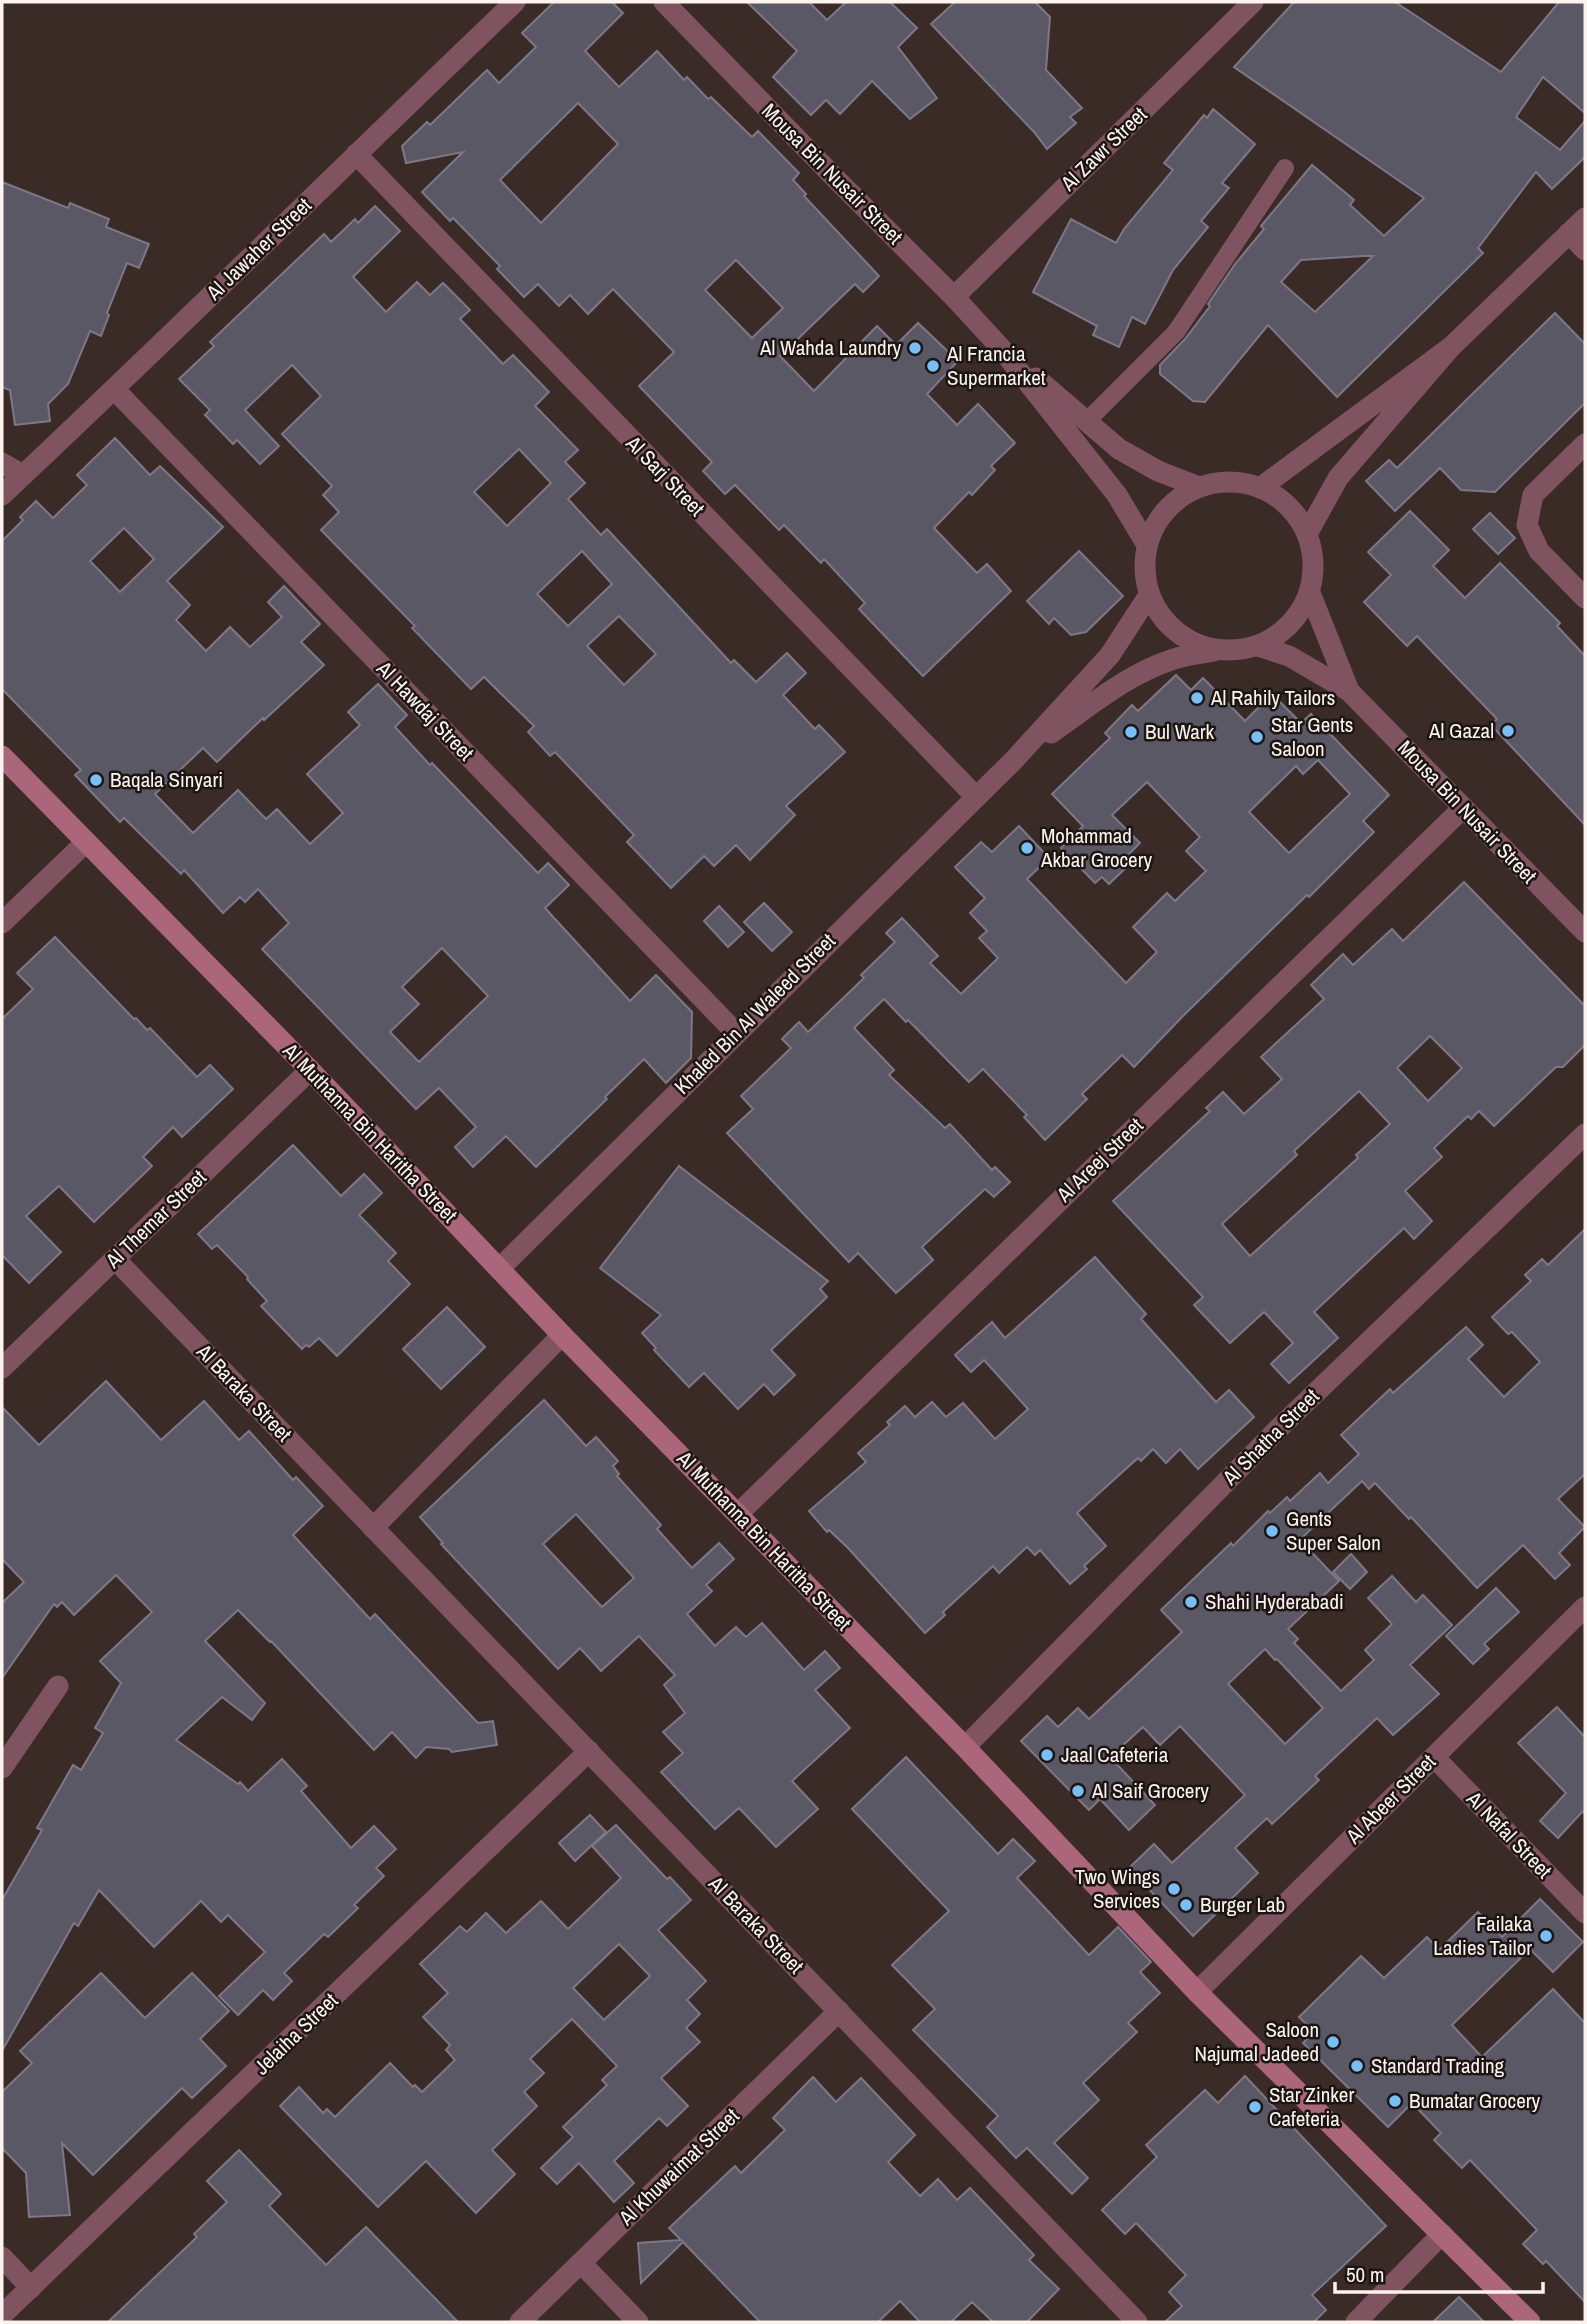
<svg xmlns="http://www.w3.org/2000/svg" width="1587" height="2324" font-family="'Archivo Narrow',sans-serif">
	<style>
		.building { fill: #5b5866; stroke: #7c7887; stroke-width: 2; fill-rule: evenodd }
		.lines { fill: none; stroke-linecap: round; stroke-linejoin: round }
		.lane { stroke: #805360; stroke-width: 18 }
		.street { stroke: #805360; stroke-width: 21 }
		.secondary { stroke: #ac667b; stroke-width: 21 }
		.poi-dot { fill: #77bff7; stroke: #1c1613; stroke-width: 2.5 }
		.labels { text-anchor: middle; stroke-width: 5; stroke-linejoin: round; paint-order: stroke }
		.street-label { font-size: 21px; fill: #fcf3ef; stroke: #1c1613 }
		.poi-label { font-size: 21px; fill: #fcf3ef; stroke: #1c1613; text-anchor: start }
	</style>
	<rect width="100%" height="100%" fill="#3a2b26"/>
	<g class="building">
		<path d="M554,2H612L623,13L585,51L619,87L657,51L684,80L687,77L708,99L711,97L752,137L758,131L799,173L793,180L806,194L804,196L879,276L863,292L855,284L780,356L814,391L877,326L896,345L918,323L958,361L927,394L957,425L978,404L1015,443L991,466L995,470L972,495L969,492L934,528L977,573L987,564L1011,591L923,676L859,609L865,603L824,559L821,563L784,525L779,530L735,485L725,494L703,471L712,462L639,386L674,352L613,289L588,314L570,295L559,306L538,284L524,297L497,269L500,266L453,218L450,221L422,192L463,152L406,163L402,146L427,122L430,125L487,70L499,83L536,47L522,33ZM578,103L618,144L541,223L500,180ZM736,260L783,308L752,338L705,290Z"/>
		<polygon points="747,2 809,2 827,20 846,2 890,2 917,28 898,47 937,98 910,119 872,81 840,114 826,100 811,115 773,77 797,51"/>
		<polygon points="955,2 1035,2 1050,17 1046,70 1082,108 1070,117 1076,123 1047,149 1034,132 931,24"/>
		<path d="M1294,2H1395L1501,72L1559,2H1585V113L1543,77L1516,117L1560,150L1585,121V157L1552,189L1536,172L1478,248L1483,253L1337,397L1268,325L1205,402L1193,401L1160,374V365L1185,339L1210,306L1208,304L1235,264L1264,229L1261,226L1312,165L1354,200L1350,205L1384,236L1424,198L1234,67ZM1363,256H1373L1315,312L1281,282L1301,260Z"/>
		<polygon points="1213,109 1255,144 1222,183 1229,188 1201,221 1208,227 1173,270 1145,324 1132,317 1119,347 1093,335 1097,326 1033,292 1071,219 1116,243 1124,229 1173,170 1164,163 1204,115 1207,118"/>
		<polygon points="2,182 68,208 70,203 109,219 106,227 149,244 139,268 127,263 107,313 109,315 101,336 90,331 68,384 48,404 50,421 15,425 10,390 2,387"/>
		<path d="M375,206L400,231L353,277L386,312L417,282L430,295L443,283L470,310L460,319L503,364L513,355L549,392L535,406L578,450L565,462L585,483L568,499L601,535L607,529L731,663L734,660L756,682L787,653L806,673L783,695L815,729L819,725L845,752L786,806L795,815L750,860L736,845L714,866L704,856L671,888L627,842L634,835L555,752L550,756L528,732L534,726L484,677L471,689L412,628L415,626L321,530L339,512L323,495L332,486L282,434L321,396L292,365L245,410L279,446L260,464L237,440L233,444L205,415L210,410L179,379L214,346L210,342L324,234L331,242L355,219L358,223ZM519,449L551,483L507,526L474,492ZM582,551L612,584L568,626L537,594ZM619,616L656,654L624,685L587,646Z"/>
		<polygon points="1555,313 1585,344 1585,403 1495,492 1461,490 1440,468 1395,511 1366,481 1389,460 1397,468"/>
		<path d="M115,438L150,475L160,466L223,527L167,581L190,605L176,620L206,651L230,627L250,647L282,617L268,602L284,586L320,624L301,642L324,665L264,720L263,718L217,762L203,748L155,794L193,833L238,790L266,819L277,809L310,844L343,813L307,774L360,725L348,712L378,684L407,715L395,727L430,765L432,763L538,873L548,863L569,885L545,908L630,1001L656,975L692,1012L691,1058L666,1083L644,1059L605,1097L607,1099L536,1167L506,1136L473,1167L455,1147L476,1127L439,1088L416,1109L262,949L289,923L258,889L245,902L240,897L223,913L184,870L181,874L124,818L120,822L75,775L81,770L2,689V541L23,520L20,517L36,501L53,518L87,485L77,475ZM124,528L154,559L120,592L90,561ZM442,948L488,996L419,1062L390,1032L419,1004L402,987Z"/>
		<polygon points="1410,511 1449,550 1433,566 1465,598 1500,563 1560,623 1557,626 1585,656 1585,825 1491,725 1497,719 1417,636 1407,646 1364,602 1391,575 1368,552"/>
		<polygon points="1490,513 1515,538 1498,554 1473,529"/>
		<polygon points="1079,551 1123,596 1086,632 1071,635 1054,618 1049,624 1027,601"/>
		<path d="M1176,675L1191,690L1203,678L1245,721L1272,694L1301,723L1311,714L1389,795L1363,821L1374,832L1309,897L1307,895L1183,1016L1134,1067L1122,1055L1082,1094L1087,1099L1045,1140L1024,1117L1027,1115L983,1069L969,1082L908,1020L906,1022L884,999L854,1028L894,1070L889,1075L945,1128L950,1124L992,1170L995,1167L1010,1182L994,1197L985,1189L922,1247L933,1260L896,1293L858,1253L849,1262L727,1133L753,1109L741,1096L791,1048L782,1039L799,1022L808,1032L864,978L861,975L895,942L886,933L902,918L938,956L930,963L961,994L998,958L979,938L987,931L970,913L985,898L955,867L981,842L992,852L1019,826L1049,858L1027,879L1126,983L1157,952L1133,927L1167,893L1175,901L1206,871L1186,851L1200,837L1147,782L1112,815L1140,843L1129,854L1135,859L1109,884L1102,877L1095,883L1061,848L1083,826L1052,794L1110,738L1105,733L1132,705L1138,711ZM1318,760L1350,794L1289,853L1249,812L1296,766L1303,774Z"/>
		<path d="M1464,882L1585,1006V1045L1563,1067H1556L1494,1126L1479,1111L1471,1119L1468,1116L1434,1148L1442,1157L1405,1191L1432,1221L1414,1239L1404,1228L1314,1312L1338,1338L1289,1383L1271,1364L1293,1343L1264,1312L1230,1343L1194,1305L1203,1297L1113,1201L1210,1111L1206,1108L1223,1092L1244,1114L1282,1079L1261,1057L1324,999L1311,985L1343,954L1353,965L1392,929L1403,941ZM1430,1036L1462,1068L1428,1101L1397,1068ZM1359,1091L1390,1124L1356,1155L1358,1158L1250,1256L1222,1224L1297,1155L1294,1151Z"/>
		<polygon points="764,903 792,932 772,951 744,922"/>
		<polygon points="719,906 744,932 728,947 704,921"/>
		<polygon points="55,937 134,1019 136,1018 147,1030 150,1028 197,1077 210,1065 233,1089 182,1137 173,1127 143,1157 152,1166 94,1222 59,1186 26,1216 61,1252 29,1283 2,1255 2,1019 33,989 17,973"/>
		<polygon points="293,1145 341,1196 364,1174 382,1193 359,1215 396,1253 388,1261 410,1284 337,1356 319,1338 309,1347 306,1345 302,1349 261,1306 267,1301 247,1279 248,1277 217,1245 212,1249 198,1234"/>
		<polygon points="679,1166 828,1281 820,1289 827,1297 771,1350 795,1375 774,1395 764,1384 738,1409 704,1373 689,1387 654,1350 656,1348 642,1333 661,1315 600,1268"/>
		<path d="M1585,1229V1474L1558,1499L1585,1527L1559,1553L1570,1565L1555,1579L1523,1545L1477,1588L1411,1517L1409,1519L1375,1483L1369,1489L1362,1481L1314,1526L1300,1540L1339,1581L1288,1629L1298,1639L1294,1643L1341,1691L1374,1660L1365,1650L1392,1624L1368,1598L1392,1576L1416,1602L1423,1595L1452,1625L1410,1665L1439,1694L1393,1735L1377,1718L1315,1776L1319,1780L1272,1824L1267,1818L1235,1848L1258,1873L1193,1936L1129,1868L1154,1844L1172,1863L1245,1795L1180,1726L1160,1745L1143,1727L1110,1757L1155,1805L1129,1830L1100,1799L1089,1810L1021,1741L1047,1716L1058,1727L1078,1708L1089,1719L1182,1632L1161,1610L1231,1543L1233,1546L1268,1511L1270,1513L1287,1497L1290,1501L1320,1473L1328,1483L1359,1454L1341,1435L1390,1389L1393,1393L1466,1327L1483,1345L1468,1359L1504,1397L1540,1362L1512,1332L1508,1334L1492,1317L1531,1281L1525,1275L1542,1259L1548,1265ZM1265,1649L1275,1660L1277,1659L1323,1708L1285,1744L1228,1684Z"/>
		<polygon points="1095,1257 1146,1314 1141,1319 1216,1402 1229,1390 1254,1417 1198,1469 1180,1449 1166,1463 1153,1449 1141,1461 1138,1458 1077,1513 1106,1546 1084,1566 1087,1569 1070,1584 1040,1550 1035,1555 1027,1547 999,1573 993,1566 943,1612 945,1615 925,1633 848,1548 829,1530 827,1532 809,1511 866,1462 858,1453 890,1425 887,1422 905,1406 915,1417 932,1402 946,1417 963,1403 995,1439 1028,1409 984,1360 971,1372 955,1355 992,1322 1005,1338"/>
		<polygon points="447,1307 485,1347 441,1389 403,1349"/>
		<polygon points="106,1381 161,1440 204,1401 239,1440 249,1431 293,1480 296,1477 323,1506 293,1535 370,1619 375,1614 478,1723 493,1721 497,1745 452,1752 449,1749 426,1747 416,1758 392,1732 374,1750 271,1641 270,1642 238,1610 205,1641 265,1703 252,1720 222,1697 176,1740 238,1784 240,1782 248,1791 282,1759 307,1786 301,1791 351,1848 374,1826 396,1849 376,1868 384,1876 354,1905 358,1908 328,1937 324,1934 284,1973 292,1981 273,2000 263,1990 238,2015 219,1996 265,1952 228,1915 221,1922 201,1901 154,1947 99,1890 78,1926 74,1923 2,2051 2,1900 42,1830 37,1828 73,1765 81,1770 103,1733 95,1728 121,1683 100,1661 152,1612 116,1575 74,1615 62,1602 57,1607 54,1604 2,1678 2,1603 24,1582 2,1559 2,1407 39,1445"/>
		<path d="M544,1400L586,1446L596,1437L618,1461L613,1466L619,1474L617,1476L661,1525L657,1529L692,1568L719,1543L734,1559L706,1585L712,1591L687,1614L715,1646L736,1627L746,1637L762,1623L804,1670L825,1651L840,1668L815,1690L850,1728L792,1781L818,1809L776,1847L739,1808L715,1829L661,1772L683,1753L663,1732L685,1713L664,1685L675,1675L639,1636L601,1671L580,1648L558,1669L441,1544L443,1543L420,1517ZM576,1514L634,1578L602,1607L543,1544Z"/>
		<polygon points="1351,1554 1367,1572 1350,1589 1333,1572"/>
		<polygon points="1496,1588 1519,1612 1484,1644 1489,1649 1473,1664 1446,1636"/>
		<polygon points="1557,1707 1585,1737 1585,1814 1583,1811 1558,1838 1540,1821 1566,1793 1518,1743"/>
		<polygon points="906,1757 998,1854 1013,1839 1035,1861 1017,1878 1089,1955 1118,1927 1151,1962 1140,1972 1160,1993 1128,2023 1137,2032 1083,2083 1099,2100 1054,2143 1088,2178 1072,2194 1027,2148 1016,2158 987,2127 998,2116 913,2030 935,2009 892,1965 949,1911 852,1809"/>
		<polygon points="590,1815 606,1832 575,1861 559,1843"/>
		<path d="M616,1825L667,1879L670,1877L691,1900L658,1930L706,1981L687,2000L700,2014L686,2028L700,2042L661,2078L688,2106L667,2126L659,2118L614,2161L634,2183L614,2202L579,2163L557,2184L541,2168L573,2137L563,2127L607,2085L602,2080L617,2066L572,2019L530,2059L544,2073L524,2092L537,2106L492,2150L515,2174L476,2213L426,2161L378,2207L280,2106L299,2087L323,2113L327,2109L335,2117L390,2063L413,2087L415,2085L422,2092L455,2060L446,2050L450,2045L423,2017L448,1993L420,1964L460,1926L467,1932L486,1913L506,1933L541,1901L568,1929L621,1878L592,1846ZM619,1944L650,1976L604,2020L573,1988Z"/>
		<polygon points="1540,1899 1583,1942 1553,1972 1530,1949 1452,2025 1482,2057 1553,1989 1585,2023 1585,2302 1546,2261 1543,2264 1523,2244 1537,2230 1470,2160 1462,2168 1434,2140 1441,2133 1412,2103 1388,2127 1303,2043 1314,2032 1299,2017 1361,1956 1384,1978 1427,1937 1439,1950 1478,1912 1502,1937"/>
		<polygon points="101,1973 145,2018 192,1973 229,2011 200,2039 226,2066 192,2098 182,2088 93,2175 62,2143 70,2215 29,2217 26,2173 2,2148 2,2092 32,2063 20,2051"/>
		<polygon points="1245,2076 1386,2226 1312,2295 1326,2310 1314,2322 1165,2322 1182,2306 1169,2292 1186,2275 1136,2223 1125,2234 1102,2210 1157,2157 1146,2145 1205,2090 1218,2103"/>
		<polygon points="813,2077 836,2102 861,2078 915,2135 888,2162 920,2196 938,2179 957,2200 970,2188 1034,2255 1029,2260 1059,2289 1027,2322 993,2322 972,2302 951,2322 920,2322 900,2301 878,2322 760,2322 683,2242 641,2283 638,2243 681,2240 669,2228 735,2166 741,2173 785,2130 773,2118"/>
		<polygon points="239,2150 281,2194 269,2206 326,2265 366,2227 458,2322 108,2322 197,2237 194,2234 227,2202 207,2181"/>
		<polygon points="1459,2297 1484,2322 1433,2322"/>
	</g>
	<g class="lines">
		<polyline class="lane" points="1087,421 1176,332 1285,168"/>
		<g class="street">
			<polyline points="664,2 837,180 954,297 1000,347 1117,495 1147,545"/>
			<polyline points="356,154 976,797"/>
			<polyline points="1569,233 1585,250"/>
			<polyline points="954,297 1253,2"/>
			<polyline points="1451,347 1585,218"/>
			<polyline points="1036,378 1119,449 1158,471 1199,487"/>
			<polyline points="115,390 736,1033"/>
			<polyline points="1585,444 1533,495 1527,525 1539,551 1585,598"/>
			<polyline points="2,463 23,475"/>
			<circle cx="1229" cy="566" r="84"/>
			<polyline points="1260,488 1451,347 1338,478 1307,534"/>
			<path d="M2,495C175,333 343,166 515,2"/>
			<polyline points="1310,593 1349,691"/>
			<polyline points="1258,646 1289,656 1349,691 1585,932"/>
			<path d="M1051,733C1090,706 1126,675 1171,660C1185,655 1200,653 1214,651"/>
			<polyline points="2,923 86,842"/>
			<polyline points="115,1259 1137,2322"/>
			<polyline points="499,1269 1013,761 1110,655 1149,595"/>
			<polyline points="2,1368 310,1070"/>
			<polyline points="738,1514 1463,808"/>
			<polyline points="373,1528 562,1335"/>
			<polyline points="965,1747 1280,1427 1585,1134"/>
			<polyline points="1434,1757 1585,1913"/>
			<polyline points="2,1768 58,1686"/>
			<polyline points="1197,1992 1585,1607"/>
			<polyline points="2,2257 31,2288"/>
			<polyline points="581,2263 638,2322"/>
			<polyline points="2,2315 589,1751"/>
			<polyline points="520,2322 839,2011"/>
			<polyline points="1356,2322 1442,2234"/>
		</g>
		<polyline class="secondary" points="2,756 310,1070 562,1335 965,1747 1197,1992 1530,2322"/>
	</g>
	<g class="poi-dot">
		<circle cx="915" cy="348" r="7"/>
		<circle cx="933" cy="366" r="7"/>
		<circle cx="1197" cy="698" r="7"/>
		<circle cx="1508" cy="731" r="7"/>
		<circle cx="1131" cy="732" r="7"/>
		<circle cx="1257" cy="737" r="7"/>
		<circle cx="96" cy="780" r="7"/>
		<circle cx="1027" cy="848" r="7"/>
		<circle cx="1272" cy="1531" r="7"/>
		<circle cx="1191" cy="1602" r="7"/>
		<circle cx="1047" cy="1755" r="7"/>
		<circle cx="1078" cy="1791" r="7"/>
		<circle cx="1174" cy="1889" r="7"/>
		<circle cx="1186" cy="1905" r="7"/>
		<circle cx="1546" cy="1936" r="7"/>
		<circle cx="1333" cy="2042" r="7"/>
		<circle cx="1357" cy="2066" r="7"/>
		<circle cx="1395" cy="2101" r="7"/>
		<circle cx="1255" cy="2107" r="7"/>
	</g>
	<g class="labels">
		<g class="street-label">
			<text transform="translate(1104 149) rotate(-44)" y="7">Al Zawr Street</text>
			<text transform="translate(832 174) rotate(45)" y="7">Mousa Bin Nusair Street</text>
			<text transform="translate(259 249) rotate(-44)" y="7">Al Jawaher Street</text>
			<text transform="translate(665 476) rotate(46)" y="7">Al Sarj Street</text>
			<text transform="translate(425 711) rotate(46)" y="7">Al Hawdaj Street</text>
			<text transform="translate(1467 812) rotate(46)" y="7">Mousa Bin Nusair Street</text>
			<text transform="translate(755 1014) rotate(-45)" y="7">Khaled Bin Al Waleed Street</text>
			<text transform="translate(370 1133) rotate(46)" y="7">Al Muthanna Bin Haritha Street</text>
			<text transform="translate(1100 1160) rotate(-44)" y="7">Al Areej Street</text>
			<text transform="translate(156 1219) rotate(-44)" y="7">Al Themar Street</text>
			<text transform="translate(244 1393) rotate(46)" y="7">Al Baraka Street</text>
			<text transform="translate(1271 1437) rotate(-45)" y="7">Al Shatha Street</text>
			<text transform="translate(764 1541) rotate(46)" y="7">Al Muthanna Bin Haritha Street</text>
			<text transform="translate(1391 1799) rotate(-45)" y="7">Al Abeer Street</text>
			<text transform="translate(1509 1835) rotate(46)" y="7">Al Nafal Street</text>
			<text transform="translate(756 1925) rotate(46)" y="7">Al Baraka Street</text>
			<text transform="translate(296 2034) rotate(-44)" y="7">Jelaiha Street</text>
			<text transform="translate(679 2167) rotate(-44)" y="7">Al Khuwaimat Street</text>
		</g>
		<g class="poi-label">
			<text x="901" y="355" text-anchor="end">Al Wahda Laundry</text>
			<text x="947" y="361">Al Francia<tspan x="947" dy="24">Supermarket</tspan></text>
			<text x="1211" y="705">Al Rahily Tailors</text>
			<text x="1271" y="732">Star Gents<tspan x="1271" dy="24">Saloon</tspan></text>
			<text x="1494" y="738" text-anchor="end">Al Gazal</text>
			<text x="1145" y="739">Bul Wark</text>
			<text x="110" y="787">Baqala Sinyari</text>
			<text x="1041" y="843">Mohammad<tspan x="1041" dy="24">Akbar Grocery</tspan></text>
			<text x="1286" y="1526">Gents<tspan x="1286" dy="24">Super Salon</tspan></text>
			<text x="1205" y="1609">Shahi Hyderabadi</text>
			<text x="1061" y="1762">Jaal Cafeteria</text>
			<text x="1092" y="1798">Al Saif Grocery</text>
			<text x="1160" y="1884" text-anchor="end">Two Wings<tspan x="1160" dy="24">Services</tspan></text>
			<text x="1200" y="1912">Burger Lab</text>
			<text x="1532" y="1931" text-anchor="end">Failaka<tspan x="1532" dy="24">Ladies Tailor</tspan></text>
			<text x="1319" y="2037" text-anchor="end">Saloon<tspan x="1319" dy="24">Najumal Jadeed</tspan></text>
			<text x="1371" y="2073">Standard Trading</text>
			<text x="1269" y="2102">Star Zinker<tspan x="1269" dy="24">Cafeteria</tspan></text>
			<text x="1409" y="2108">Bumatar Grocery</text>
		</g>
	</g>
	<rect width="1587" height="2324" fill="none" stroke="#fcf3ef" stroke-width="7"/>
	<path d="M1335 2282v10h208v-10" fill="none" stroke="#fcf3ef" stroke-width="3.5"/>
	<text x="1346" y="2282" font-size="21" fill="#fcf3ef" stroke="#1c1613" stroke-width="5" paint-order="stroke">50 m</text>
</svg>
